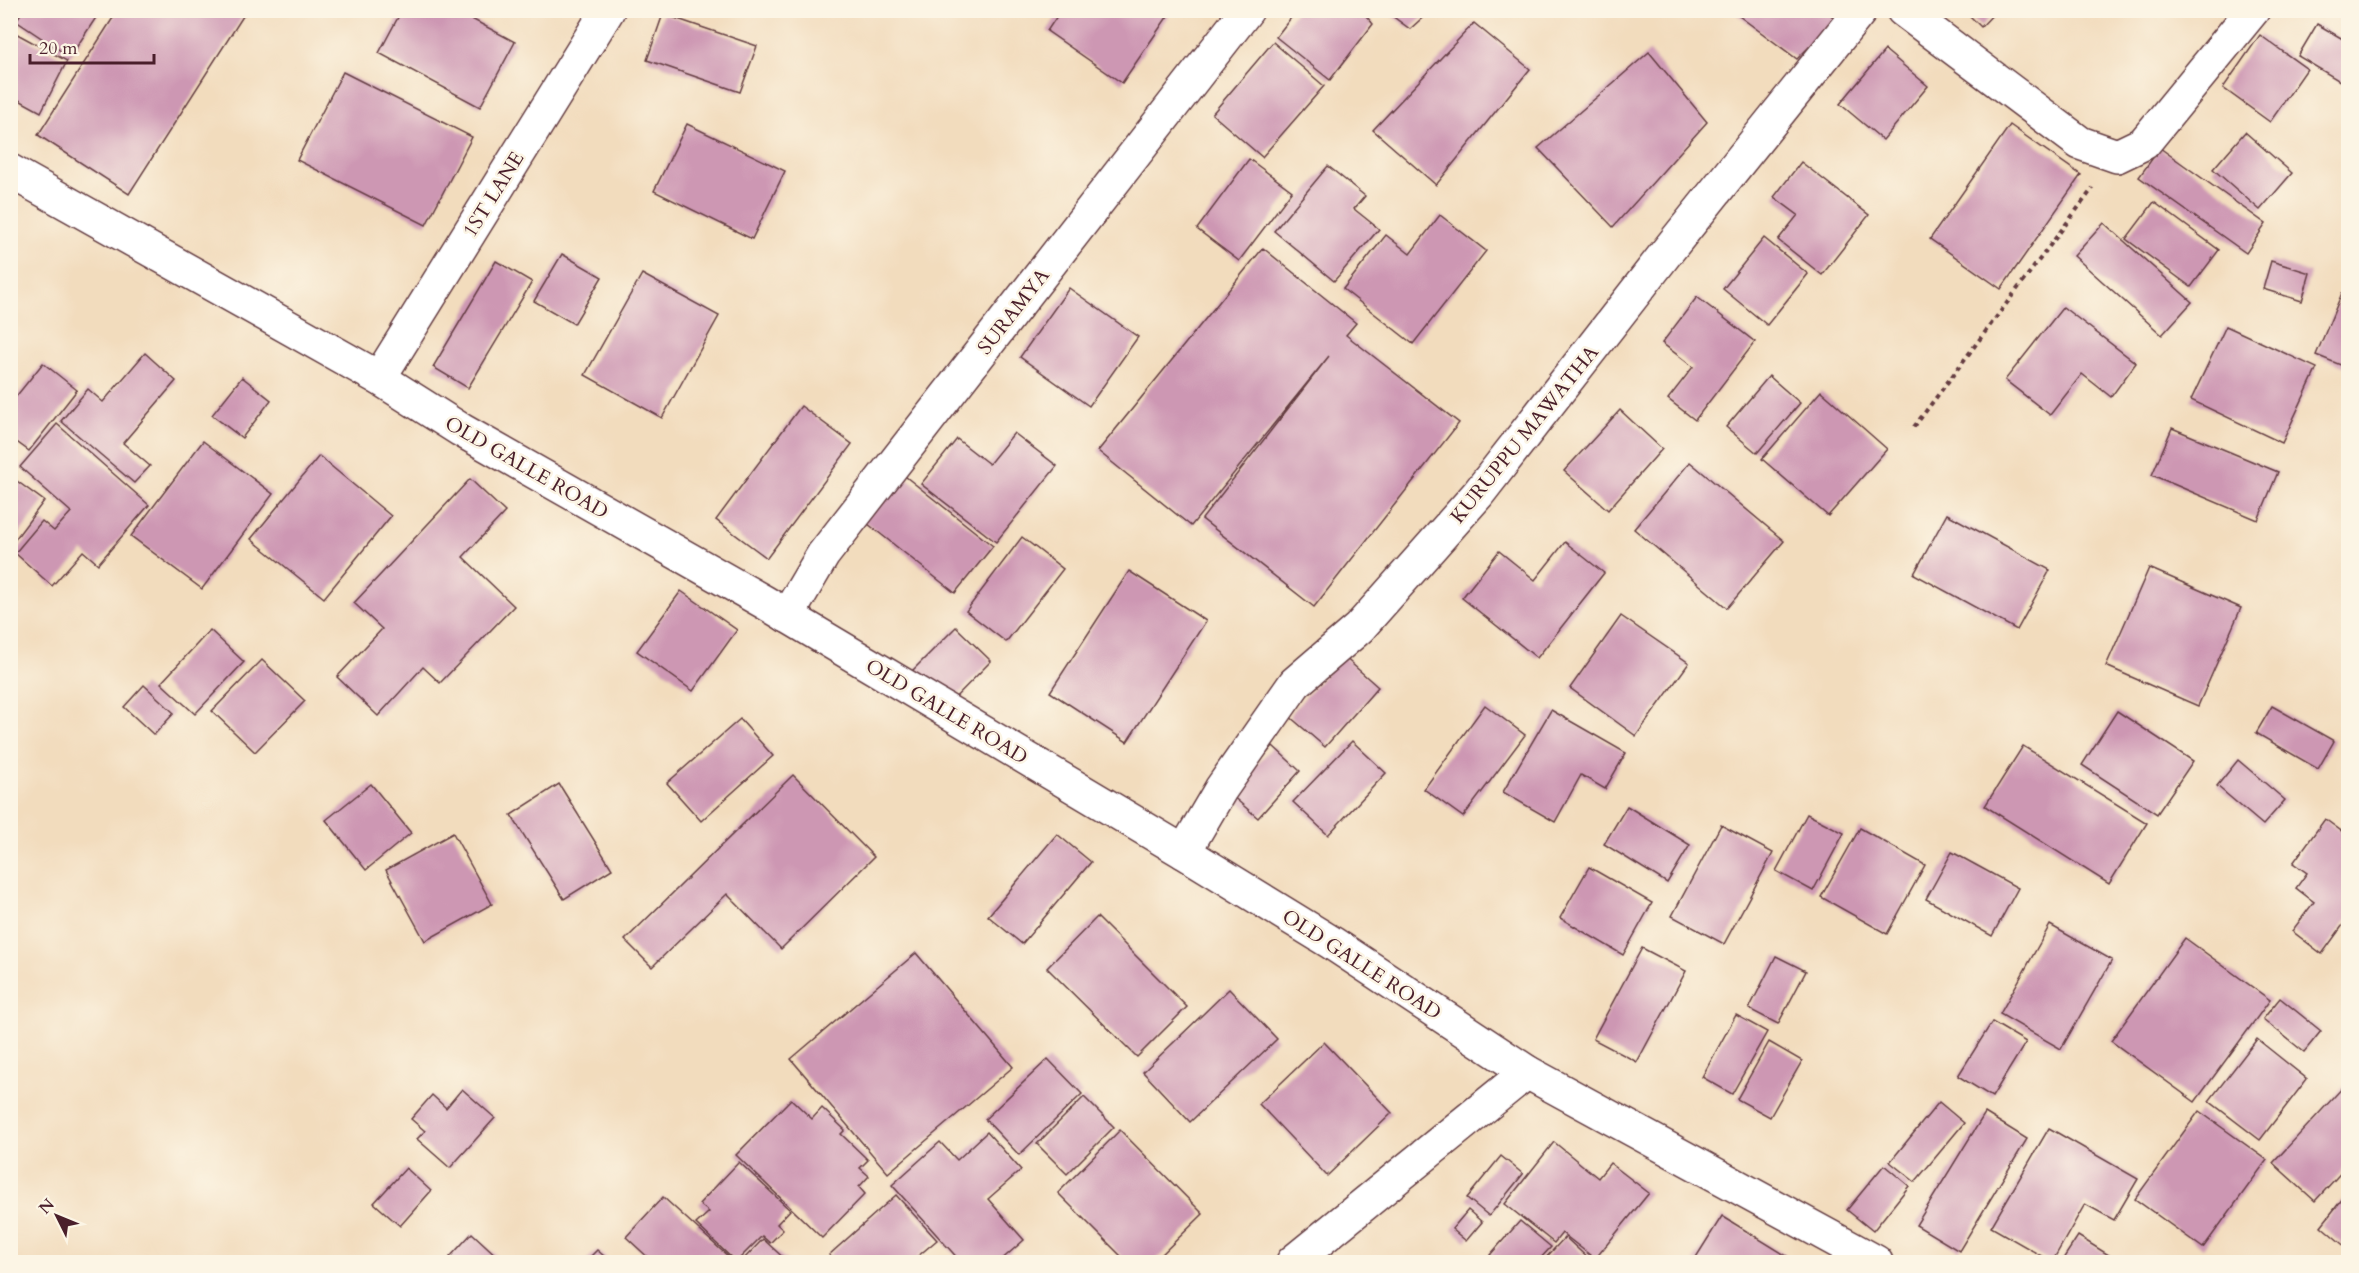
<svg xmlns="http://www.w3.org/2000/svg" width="2359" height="1273" font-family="Cardo,serif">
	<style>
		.building { fill: #cd97b3 }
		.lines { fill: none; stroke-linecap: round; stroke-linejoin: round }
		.minor-casing { stroke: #633b41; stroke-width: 36 }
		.trunk-casing { stroke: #633b41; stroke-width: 36 }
		.path { stroke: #633b41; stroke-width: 4; stroke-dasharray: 4.5 4.5; stroke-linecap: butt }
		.minor { stroke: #fff; stroke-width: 33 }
		.trunk { stroke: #fff; stroke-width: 33 }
		.labels { text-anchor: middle; stroke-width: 5; stroke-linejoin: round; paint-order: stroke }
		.street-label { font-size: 20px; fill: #4a1f2b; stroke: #fcf5e5 }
	</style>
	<rect width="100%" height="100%" fill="#fcf5e5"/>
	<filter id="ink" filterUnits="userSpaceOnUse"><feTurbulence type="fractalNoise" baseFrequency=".0167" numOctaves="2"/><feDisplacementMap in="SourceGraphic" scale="12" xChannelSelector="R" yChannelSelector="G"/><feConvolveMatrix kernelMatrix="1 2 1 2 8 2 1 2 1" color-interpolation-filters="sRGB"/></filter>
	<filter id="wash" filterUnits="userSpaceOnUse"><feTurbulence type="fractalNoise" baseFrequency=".008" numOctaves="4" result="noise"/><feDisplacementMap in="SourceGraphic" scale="24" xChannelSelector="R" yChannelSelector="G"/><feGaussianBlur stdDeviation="1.35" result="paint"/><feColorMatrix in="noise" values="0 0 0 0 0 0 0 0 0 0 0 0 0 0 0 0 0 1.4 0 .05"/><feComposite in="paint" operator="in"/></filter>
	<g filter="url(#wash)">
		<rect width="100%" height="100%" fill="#f2dcbd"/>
		<g id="blocks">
			<g class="building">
				<polygon points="23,10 101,10 70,57 16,21"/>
				<polygon points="118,10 247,10 129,194 38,135"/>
				<polygon points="402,10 455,10 515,42 480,107 379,53"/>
				<polygon points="1061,10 1172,10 1122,83 1047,31"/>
				<polygon points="1297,10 1361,10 1373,24 1330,80 1276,37"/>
				<polygon points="1384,10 1431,10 1410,29"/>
				<polygon points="1731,10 1826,10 1836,20 1797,59"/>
				<polygon points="1964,10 1997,10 1981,27"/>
				<polygon points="663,14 757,46 740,92 647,60"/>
				<polygon points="1474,23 1530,69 1436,185 1373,130"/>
				<polygon points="2317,24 2348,42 2348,86 2298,56"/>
				<polygon points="10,30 67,61 41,112 10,95"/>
				<polygon points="2260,35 2307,69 2270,122 2223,88"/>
				<polygon points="1273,42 1324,86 1262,157 1212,114"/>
				<polygon points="1885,50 1928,86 1883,140 1840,104"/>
				<polygon points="1649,52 1707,122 1613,227 1538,148"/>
				<polygon points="343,72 472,137 426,225 297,160"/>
				<polygon points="687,124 785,171 752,239 654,191"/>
				<polygon points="2010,125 2081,175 2001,289 1930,239"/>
				<polygon points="2245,132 2292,173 2260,210 2213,169"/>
				<polygon points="2160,148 2266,224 2246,253 2139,177"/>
				<polygon points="1249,159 1292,191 1239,261 1197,229"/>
				<polygon points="1801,162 1869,215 1822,275 1778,240 1798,215 1774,197"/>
				<polygon points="1328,166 1365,196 1354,209 1379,229 1334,281 1274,231"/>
				<polygon points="2154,202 2219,250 2191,287 2126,239"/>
				<polygon points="1440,215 1486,251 1413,344 1343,289 1386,235 1410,254"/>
				<polygon points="2104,223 2192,302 2162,335 2074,256"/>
				<polygon points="1764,238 1808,274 1767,325 1723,289"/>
				<polygon points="1263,248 1356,323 1346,335 1459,423 1314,607 1202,519 1329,356 1191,526 1098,451"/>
				<polygon points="562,254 602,277 574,324 534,301"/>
				<polygon points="496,261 532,282 468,388 433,367"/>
				<polygon points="2271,261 2310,273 2302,301 2263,289"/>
				<polygon points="642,274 719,316 662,418 585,375"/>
				<polygon points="1069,288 1138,337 1089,406 1020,357"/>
				<polygon points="2342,293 2348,296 2348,368 2316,355"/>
				<polygon points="1697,297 1755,342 1695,420 1668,399 1693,367 1662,343"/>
				<polygon points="2063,307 2136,363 2111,397 2082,374 2050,415 2005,380"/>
				<polygon points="2226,326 2317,368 2282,443 2191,400"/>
				<polygon points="145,353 176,381 123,443 150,466 134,483 61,421 88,389 103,402"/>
				<polygon points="43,363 77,390 29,451 10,437 10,404"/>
				<polygon points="1769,376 1800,403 1757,453 1726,427"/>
				<polygon points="242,377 271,400 242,438 212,415"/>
				<polygon points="1821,391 1887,449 1828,516 1762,459"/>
				<polygon points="801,406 852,444 767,558 716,520"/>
				<polygon points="1620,410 1662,449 1608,510 1564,471"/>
				<polygon points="57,424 149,505 98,564 83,551 52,586 15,553 42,521 54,531 71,512 20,467"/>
				<polygon points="2172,428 2278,472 2258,520 2152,475"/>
				<polygon points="1014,433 1057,466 996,542 921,484 957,439 989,464"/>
				<polygon points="203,441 273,494 202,589 131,536"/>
				<polygon points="319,456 391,516 324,598 251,539"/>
				<polygon points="1690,462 1784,541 1727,608 1634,529"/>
				<polygon points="901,473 993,546 955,593 863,520"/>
				<polygon points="10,476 44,501 10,546"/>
				<polygon points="470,479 505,512 463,557 514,606 440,683 423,667 378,716 337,677 382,629 354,603"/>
				<polygon points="1947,514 2050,570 2017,630 1914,574"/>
				<polygon points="1022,537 1063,569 1006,642 966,611"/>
				<polygon points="1565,542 1604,573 1537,658 1462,598 1499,551 1535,580"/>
				<polygon points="2149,568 2241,608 2198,706 2106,666"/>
				<polygon points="1129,571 1206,621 1127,742 1050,692"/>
				<polygon points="681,591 737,630 693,691 637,651"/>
				<polygon points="1621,616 1689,663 1636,736 1570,688"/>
				<polygon points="956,627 991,661 944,709 909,674"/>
				<polygon points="210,630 244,662 195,714 161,683"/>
				<polygon points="1342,655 1378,687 1325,747 1289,716"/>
				<polygon points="262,660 305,701 255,752 212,711"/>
				<polygon points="144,685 174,713 154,735 124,707"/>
				<polygon points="1485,705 1525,735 1463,817 1424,789"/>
				<polygon points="2272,706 2334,741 2318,769 2256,733"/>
				<polygon points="1551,710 1626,753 1605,789 1581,775 1555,822 1503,792"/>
				<polygon points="2117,711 2193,761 2157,814 2082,765"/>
				<polygon points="740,719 773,756 701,821 667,783"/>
				<polygon points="1352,741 1386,773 1328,835 1293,802"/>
				<polygon points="1273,746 1300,771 1258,818 1231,795"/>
				<polygon points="2023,746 2147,823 2109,884 1985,806"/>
				<polygon points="2238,760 2285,800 2263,825 2217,786"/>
				<polygon points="793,775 874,857 781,949 727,894 652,967 625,940"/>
				<polygon points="371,784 411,833 366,870 326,820"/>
				<polygon points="559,784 612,869 564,899 511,815"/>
				<polygon points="1627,806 1690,845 1667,883 1604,844"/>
				<polygon points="1807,814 1844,833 1813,891 1776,871"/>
				<polygon points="2325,819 2348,836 2348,918 2322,954 2292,931 2314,902 2296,888 2307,873 2293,863"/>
				<polygon points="1721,825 1773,853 1724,944 1672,916"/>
				<polygon points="1860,828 1925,865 1887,934 1821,897"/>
				<polygon points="453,833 492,904 425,941 386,870"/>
				<polygon points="1057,834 1091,862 1022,944 988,916"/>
				<polygon points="1952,852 2018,888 1992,936 1926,899"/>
				<polygon points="1589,867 1652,903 1623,955 1560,918"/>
				<polygon points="1097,917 1187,1007 1137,1057 1047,968"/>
				<polygon points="2050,925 2112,960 2061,1049 2000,1014"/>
				<polygon points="2185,938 2270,1000 2195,1102 2111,1041"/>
				<polygon points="1642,948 1686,971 1637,1062 1593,1039"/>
				<polygon points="916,953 1013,1067 888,1173 791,1059"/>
				<polygon points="1776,956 1806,971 1778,1024 1749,1009"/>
				<polygon points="1229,989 1277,1039 1190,1122 1143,1072"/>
				<polygon points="2280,998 2321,1031 2304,1052 2263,1019"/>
				<polygon points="1736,1015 1767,1032 1732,1094 1702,1077"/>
				<polygon points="1992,1022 2026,1042 1992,1097 1958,1076"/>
				<polygon points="2257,1039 2307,1079 2260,1140 2209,1101"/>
				<polygon points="1324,1042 1392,1113 1327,1176 1259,1104"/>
				<polygon points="1769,1042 1802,1061 1770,1117 1737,1099"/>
				<polygon points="1048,1059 1082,1094 1019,1155 985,1119"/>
				<polygon points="2346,1084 2348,1086 2348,1165 2315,1201 2273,1163"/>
				<polygon points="462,1089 495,1118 450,1168 417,1139 425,1131 411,1119 432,1095 446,1108"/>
				<polygon points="1084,1097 1114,1127 1067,1174 1037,1144"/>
				<polygon points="791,1099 812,1119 822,1108 845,1130 841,1134 868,1160 860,1168 869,1176 859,1187 865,1194 822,1238 736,1155"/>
				<polygon points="1939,1102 1964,1123 1915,1182 1890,1162"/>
				<polygon points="2199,1111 2267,1160 2203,1248 2135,1199"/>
				<polygon points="1985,1113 2027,1139 1959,1251 1916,1225"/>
				<polygon points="2049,1128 2138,1179 2114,1220 2085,1204 2052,1262 1991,1227"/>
				<polygon points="1120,1130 1203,1214 1154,1262 1127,1262 1058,1193"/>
				<polygon points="987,1132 1021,1170 988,1199 1024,1240 999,1262 961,1262 892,1185 940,1142 957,1160"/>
				<polygon points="1554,1142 1598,1178 1610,1163 1649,1193 1595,1259 1562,1233 1554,1243 1505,1204"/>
				<polygon points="1501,1156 1523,1174 1489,1216 1467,1198"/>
				<polygon points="739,1162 790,1210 777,1224 783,1230 770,1243 762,1236 736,1262 696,1224 709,1212 699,1204"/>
				<polygon points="1884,1165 1909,1186 1873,1231 1847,1210"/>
				<polygon points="406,1168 431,1191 400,1226 374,1203"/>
				<polygon points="2348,1192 2348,1249 2321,1226"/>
				<polygon points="896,1195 937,1240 917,1257 923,1262 837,1262 829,1255"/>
				<polygon points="663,1197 733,1261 732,1262 653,1262 626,1237"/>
				<polygon points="1468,1210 1482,1222 1466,1241 1452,1229"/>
				<polygon points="1722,1216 1790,1258 1787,1262 1693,1262"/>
				<polygon points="1520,1221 1551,1247 1537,1262 1499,1262 1490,1255"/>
				<polygon points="472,1233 499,1258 495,1262 456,1262 450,1257"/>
				<polygon points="2078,1236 2120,1262 2061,1262"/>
				<polygon points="1565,1237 1592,1262 1542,1262"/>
				<polygon points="763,1239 788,1262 741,1262"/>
				<polygon points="597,1250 611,1262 585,1262"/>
			</g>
		</g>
	</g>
	<g filter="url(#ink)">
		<use href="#blocks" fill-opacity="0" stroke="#633b41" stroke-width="1.5"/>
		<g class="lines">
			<g class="minor-casing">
				<g id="minor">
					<polyline points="1903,10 2080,143 2117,156 2144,143 2253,10"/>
					<polyline points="379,378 608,10"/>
					<polyline points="787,616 823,555 1247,10"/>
					<polyline points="1184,852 1221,789 1295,683 1359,628 1478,494 1666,253 1861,10"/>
					<polyline points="1293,1262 1527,1072"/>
				</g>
			</g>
			<g class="trunk-casing">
				<polyline id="trunk" points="10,171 379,378 461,430 764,602 1184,852 1332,943 1527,1072 1876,1262"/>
			</g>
			<polyline class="path" points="1914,427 2093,188"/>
			<use href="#minor" class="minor"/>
			<use href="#trunk" class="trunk"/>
		</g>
	</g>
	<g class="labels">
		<g class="street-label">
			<text transform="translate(493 194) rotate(-58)" y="7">1ST LANE</text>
			<text transform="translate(1013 311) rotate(-52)" y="7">SURAMYA</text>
			<text transform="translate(1524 434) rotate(-51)" y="7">KURUPPU MAWATHA</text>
			<text transform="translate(527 467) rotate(30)" y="7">OLD GALLE ROAD</text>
			<text transform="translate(947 711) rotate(31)" y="7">OLD GALLE ROAD</text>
			<text transform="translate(1362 964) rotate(33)" y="7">OLD GALLE ROAD</text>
		</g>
	</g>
	<rect width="2359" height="1273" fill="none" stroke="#fcf5e5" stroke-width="36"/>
	<g transform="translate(57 1216) rotate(313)" stroke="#fcf5e5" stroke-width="4.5" paint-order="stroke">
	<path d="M0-4.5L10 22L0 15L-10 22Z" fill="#4a1f2b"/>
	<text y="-9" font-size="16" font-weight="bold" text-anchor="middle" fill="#4a1f2b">N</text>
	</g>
	<path d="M30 54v9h124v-9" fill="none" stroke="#4a1f2b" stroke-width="3"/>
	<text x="39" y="54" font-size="18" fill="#4a1f2b" stroke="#fcf5e5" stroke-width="4.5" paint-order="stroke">20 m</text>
</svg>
